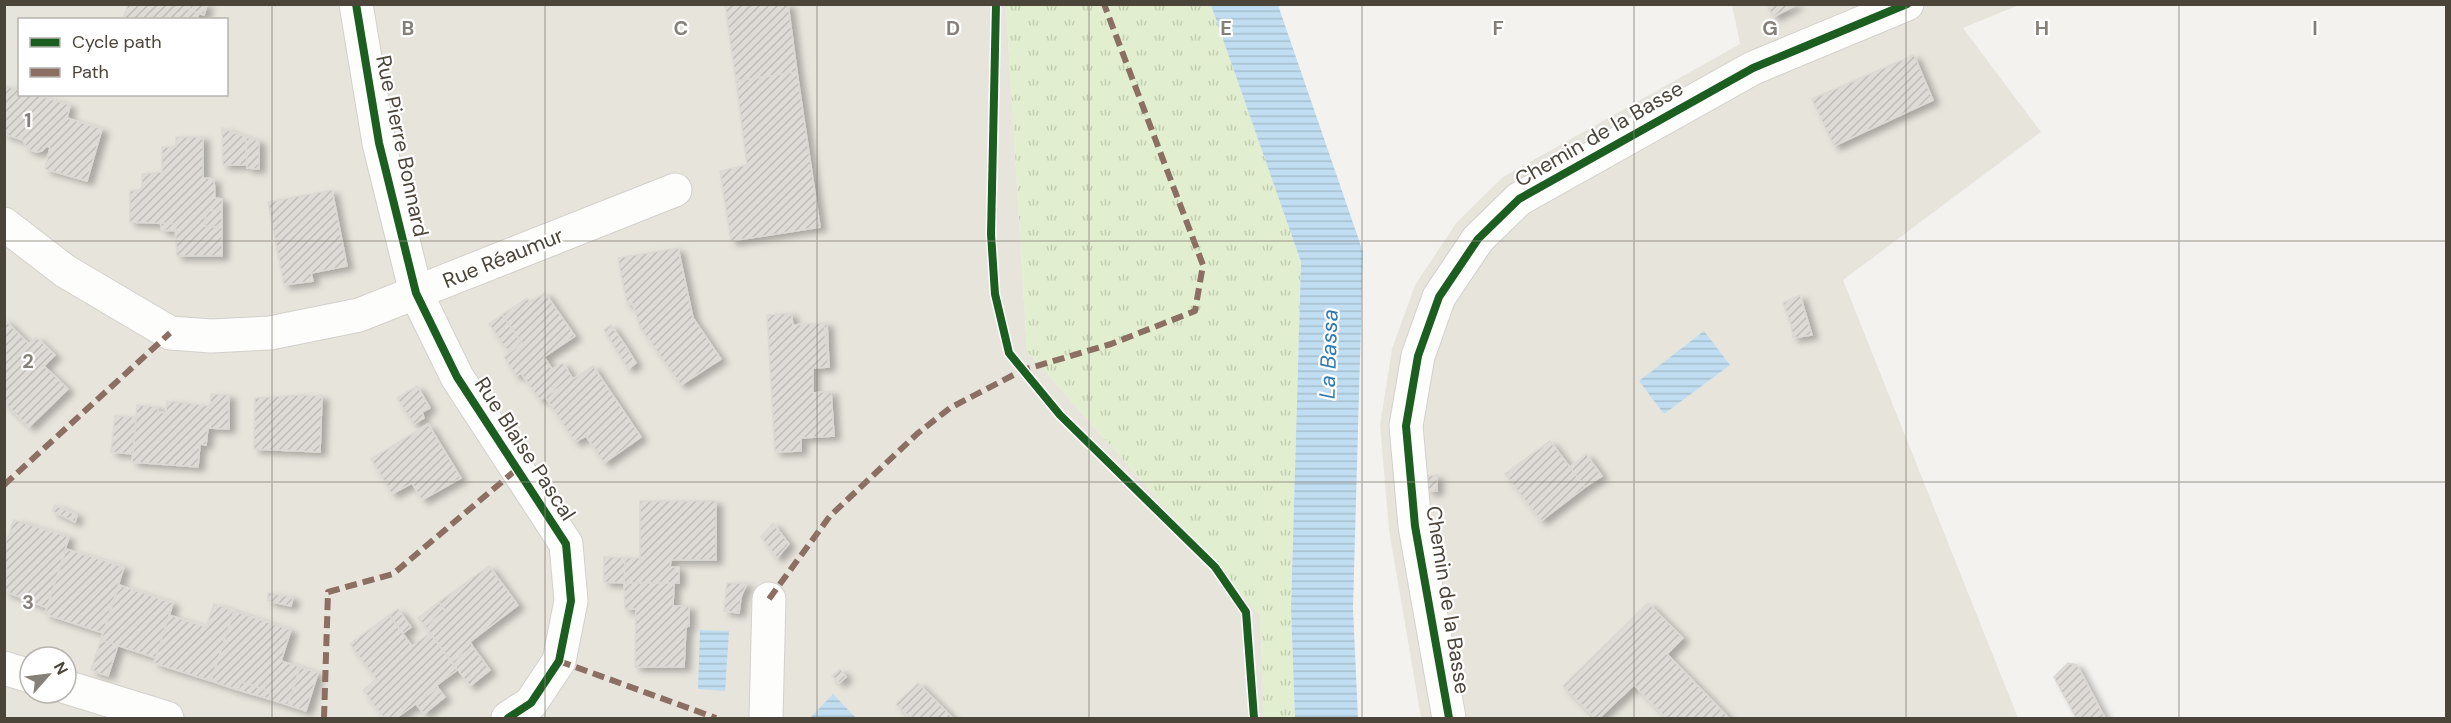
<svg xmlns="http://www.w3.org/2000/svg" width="2451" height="723" font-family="'DM Sans',sans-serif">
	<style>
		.residential { fill: #e7e4dc; fill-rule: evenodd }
		.grass { fill: url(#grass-tufts) }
		.water { fill: url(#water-rules) }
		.building { fill: url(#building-hatch); stroke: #dcd9d4; stroke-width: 1.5; filter: url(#shadow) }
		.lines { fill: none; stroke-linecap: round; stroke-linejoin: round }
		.minor-casing { stroke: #d2d0cb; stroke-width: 35 }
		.minor { stroke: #fdfdfc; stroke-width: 33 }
		.quiet { stroke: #8d6e63; stroke-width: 6; stroke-dasharray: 12 6; stroke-linecap: butt }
		.cycleway-casing { stroke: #fff; stroke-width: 11 }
		.cycleway { stroke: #1b5e20; stroke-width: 8 }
		.grid { fill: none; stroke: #868178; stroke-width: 1.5; stroke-opacity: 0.55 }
		.labels { text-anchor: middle; stroke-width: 4.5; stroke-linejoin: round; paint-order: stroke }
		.street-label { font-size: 21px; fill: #4b4439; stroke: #fff }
		.water-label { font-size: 22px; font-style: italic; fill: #2e7ab2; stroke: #fff }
		.grid-label { font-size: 20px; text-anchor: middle; font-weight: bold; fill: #868178; stroke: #fff; stroke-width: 4.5; stroke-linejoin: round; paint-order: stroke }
	</style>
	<defs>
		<pattern id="grass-tufts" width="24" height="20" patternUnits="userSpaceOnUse" patternTransform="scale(1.5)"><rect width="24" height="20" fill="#e1eecf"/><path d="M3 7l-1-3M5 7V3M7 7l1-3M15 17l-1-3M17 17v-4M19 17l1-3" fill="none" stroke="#c3cdb2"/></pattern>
		<pattern id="water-rules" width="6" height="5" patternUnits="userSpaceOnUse" patternTransform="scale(1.5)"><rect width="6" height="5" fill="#c0ddf1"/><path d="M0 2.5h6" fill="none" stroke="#a6bfcf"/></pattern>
		<pattern id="building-hatch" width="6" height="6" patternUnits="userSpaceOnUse" patternTransform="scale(1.5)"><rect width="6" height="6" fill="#dedbd6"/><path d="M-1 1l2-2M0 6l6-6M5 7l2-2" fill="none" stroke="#c0bdb8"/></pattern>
		<filter id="shadow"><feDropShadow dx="6" dy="4" stdDeviation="3" flood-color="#0004"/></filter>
	</defs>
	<rect width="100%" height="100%" fill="#f4f2ee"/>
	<g class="residential">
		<path d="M4,5H1006L1027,351L1260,615L1264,718H5ZM20,20H226V94H20ZM30,657H66V693H30Z"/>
		<polygon points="1732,5 2019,5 1963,28 2041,132 1843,280 2018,718 1421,718 1389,530 1380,425 1392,349 1415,285 1457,222 1503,177 1740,44"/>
	</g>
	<polygon class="grass" points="1006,5 1211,5 1301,262 1291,608 1295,718 1264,718 1260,615 1027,351"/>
	<g class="water">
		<polygon points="1211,5 1278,5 1363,252 1353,608 1358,718 1295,718 1291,608 1301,262"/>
		<polygon points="1704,331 1730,365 1664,414 1639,381"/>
		<polygon points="700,630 729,631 725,691 698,689"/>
		<polygon points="833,694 856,718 810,718"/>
	</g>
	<g class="building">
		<polygon points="128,4 191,4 189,10 199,13 197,20 123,20"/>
		<polygon points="191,4 207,4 204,15 189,10"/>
		<polygon points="725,4 788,4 797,72 736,81"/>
		<polygon points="1767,4 1798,4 1773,17"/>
		<polygon points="1914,55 1933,100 1834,146 1812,99"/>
		<polygon points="797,72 820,227 731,241 720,171 747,165 736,81"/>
		<polygon points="4,86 20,90 20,94 34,94 70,105 67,118 102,129 87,181 45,169 50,148 47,146 42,151 36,152 27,149 23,140 4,134"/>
		<polygon points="222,128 246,137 247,165 223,165"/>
		<polygon points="176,137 203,137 203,178 214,179 215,198 222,199 222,210 206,211 205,226 222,227 222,256 177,256 175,224 130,222 130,191 142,189 142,174 162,172 162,147 176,147"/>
		<polygon points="246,137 259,141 259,169 247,168"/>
		<polygon points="332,190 347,266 311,273 313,281 284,285 268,202"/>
		<polygon points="222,210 222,227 205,226 206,211"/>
		<polygon points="161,223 175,224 176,231 161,230"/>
		<polygon points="678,248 693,318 721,359 681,385 640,327 633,304 627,304 618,258"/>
		<polygon points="545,293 575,336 544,357 552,369 563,363 573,379 540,400 521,373 516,376 504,357 522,343 502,315 527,298 530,302"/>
		<polygon points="1800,295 1812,335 1793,338 1791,325 1783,303"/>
		<polygon points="791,313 793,325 824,323 829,367 813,368 813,393 831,391 834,436 801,438 801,451 775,452 767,315"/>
		<polygon points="502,315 522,343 509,353 489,324"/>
		<polygon points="4,319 29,344 4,368"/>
		<polygon points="824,323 827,323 829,367"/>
		<polygon points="611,325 625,345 617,351 604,330"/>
		<polygon points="36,337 55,355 44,366 68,389 29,427 4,402 4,368"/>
		<polygon points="625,345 636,363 628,369 617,351"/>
		<polygon points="593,366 641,437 604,463 586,436 575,442 545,397"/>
		<polygon points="417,386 430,408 422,412 424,418 414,424 397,398"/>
		<polygon points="211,394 229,395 229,429 208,428 206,445 200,444 198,467 132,462 137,405 158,407 158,412 166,413 167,401 210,406"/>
		<polygon points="301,395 322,396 320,452 254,449 255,398"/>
		<polygon points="115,416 136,417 133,454 111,452"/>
		<polygon points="428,424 461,478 422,500 412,483 392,494 371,459"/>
		<polygon points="1550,441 1585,487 1541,521 1505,474"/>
		<polygon points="1586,454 1602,476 1585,487 1570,467"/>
		<polygon points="1437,475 1437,491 1427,491 1427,476"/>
		<polygon points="640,501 716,501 716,560 671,560 670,567 679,567 679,583 624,583 625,558 640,558"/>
		<polygon points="55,505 77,515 75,522 52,511"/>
		<polygon points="14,520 69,537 47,608 4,591 7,569 4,568 4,547"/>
		<polygon points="773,523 789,544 777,558 761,537"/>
		<polygon points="66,549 124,567 103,633 45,614"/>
		<polygon points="604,557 625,558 624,583 604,582"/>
		<polygon points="489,566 518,605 470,642 473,647 452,662 425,626 445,611 439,602"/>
		<polygon points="624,583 674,583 673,606 689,606 689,626 686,627 684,667 635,667 636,609 625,609"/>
		<polygon points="727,583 747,583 741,597 739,613 724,611"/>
		<polygon points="119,585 173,603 156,658 101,640"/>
		<polygon points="268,593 293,597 291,606 268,601"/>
		<polygon points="439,602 445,611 425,626 418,618"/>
		<polygon points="1648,603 1683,638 1667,654 1729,718 1666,718 1634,685 1599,718 1595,718 1563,686"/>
		<polygon points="214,604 234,611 211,681 154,663 169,615 206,627"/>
		<polygon points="398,609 411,627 403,633 389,615"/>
		<polygon points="234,611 291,630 281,661 300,667 288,705 269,699 270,691 241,682 238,690 211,681"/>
		<polygon points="389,615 412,646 430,633 457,670 437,685 438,688 396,718 384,718 363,690 376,679 350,644"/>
		<polygon points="101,640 118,645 108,676 91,670"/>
		<polygon points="473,647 490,670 470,686 452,662"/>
		<polygon points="2068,663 2077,665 2105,718 2076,718 2054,677"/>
		<polygon points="300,667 318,673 306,711 288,705"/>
		<polygon points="840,669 846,677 839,683 832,676"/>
		<polygon points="241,682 270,691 269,699 238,690"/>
		<polygon points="918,683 953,718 910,718 896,704"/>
		<polygon points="438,688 445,697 424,714 416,704"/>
	</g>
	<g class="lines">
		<g class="minor-casing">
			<g id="minor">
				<polyline points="356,4 379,143 416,293 457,377 566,544 571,601 559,661 531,703 508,718"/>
				<polyline points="4,224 65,271 170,333 211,336 270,333 359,315 675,190"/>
				<polyline points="4,668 30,676"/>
				<polyline points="66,687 167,718"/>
				<polyline points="766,718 769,599"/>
				<polyline points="1449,718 1415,526 1406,426 1418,356 1439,297 1478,239 1519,199 1753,68 1907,4"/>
			</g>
		</g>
		<use href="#minor" class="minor"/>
		<g class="quiet">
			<polyline points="4,485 170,333"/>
			<polyline points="769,599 830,516 918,433 950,408 1023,370 1111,344 1195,311 1203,265 1104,4"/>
			<polyline points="559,661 716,718"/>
			<polyline points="324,718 328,592 393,574 517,469"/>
		</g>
		<g class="cycleway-casing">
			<g id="cycleway">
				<polyline points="356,4 379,143 416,293 457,377 566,544 571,601 559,661 531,703 508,718"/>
				<polyline points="996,4 991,234 995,294 1009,353 1060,415 1215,567 1246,612 1254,718"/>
				<polyline points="1449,718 1415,526 1406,426 1418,356 1439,297 1478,239 1519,199 1753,68 1907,4"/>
			</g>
		</g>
		<use href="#cycleway" class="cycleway"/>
	</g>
	<path class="grid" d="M272,4V718M545,4V718M817,4V718M1089,4V718M1362,4V718M1634,4V718M1906,4V718M2179,4V718M4,241H2446M4,482H2446"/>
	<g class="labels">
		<g class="street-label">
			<text transform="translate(1599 134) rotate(-30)" y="7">Chemin de la Basse</text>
			<text transform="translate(402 146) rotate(78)" y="7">Rue Pierre Bonnard</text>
			<text transform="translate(503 258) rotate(-22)" y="7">Rue Réaumur</text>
			<text transform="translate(525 449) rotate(57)" y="7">Rue Blaise Pascal</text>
			<text transform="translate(1448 600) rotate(81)" y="7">Chemin de la Basse</text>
		</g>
		<g class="water-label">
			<text transform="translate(1328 354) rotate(-88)" y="8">La Bassa</text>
		</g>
	</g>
	<g class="grid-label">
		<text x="408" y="35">B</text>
		<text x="681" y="35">C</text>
		<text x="953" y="35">D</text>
		<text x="1226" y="35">E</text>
		<text x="1498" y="35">F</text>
		<text x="1770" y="35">G</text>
		<text x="2042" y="35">H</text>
		<text x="2315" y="35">I</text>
		<text x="28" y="127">1</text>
		<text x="28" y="368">2</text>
		<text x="28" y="609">3</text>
	</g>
	<rect width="2451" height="723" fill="none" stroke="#4b4439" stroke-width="12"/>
	<rect x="18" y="18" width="210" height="78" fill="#ffffff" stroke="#b7b4b0" stroke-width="1.5"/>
	<rect x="30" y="38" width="30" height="9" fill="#1b5e20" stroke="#b7b4b0" stroke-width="1.5"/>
	<text x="72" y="48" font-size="18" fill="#4b4439">Cycle path</text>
	<rect x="30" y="68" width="30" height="9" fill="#8d6e63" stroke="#b7b4b0" stroke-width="1.5"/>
	<text x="72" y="78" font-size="18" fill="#4b4439">Path</text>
	<g transform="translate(48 675) rotate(62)"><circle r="28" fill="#ffffff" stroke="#b7b4b0" stroke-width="1.5"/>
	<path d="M0-4.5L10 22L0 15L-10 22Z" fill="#868178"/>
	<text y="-9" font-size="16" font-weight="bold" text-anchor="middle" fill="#4b4439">N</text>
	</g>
</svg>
